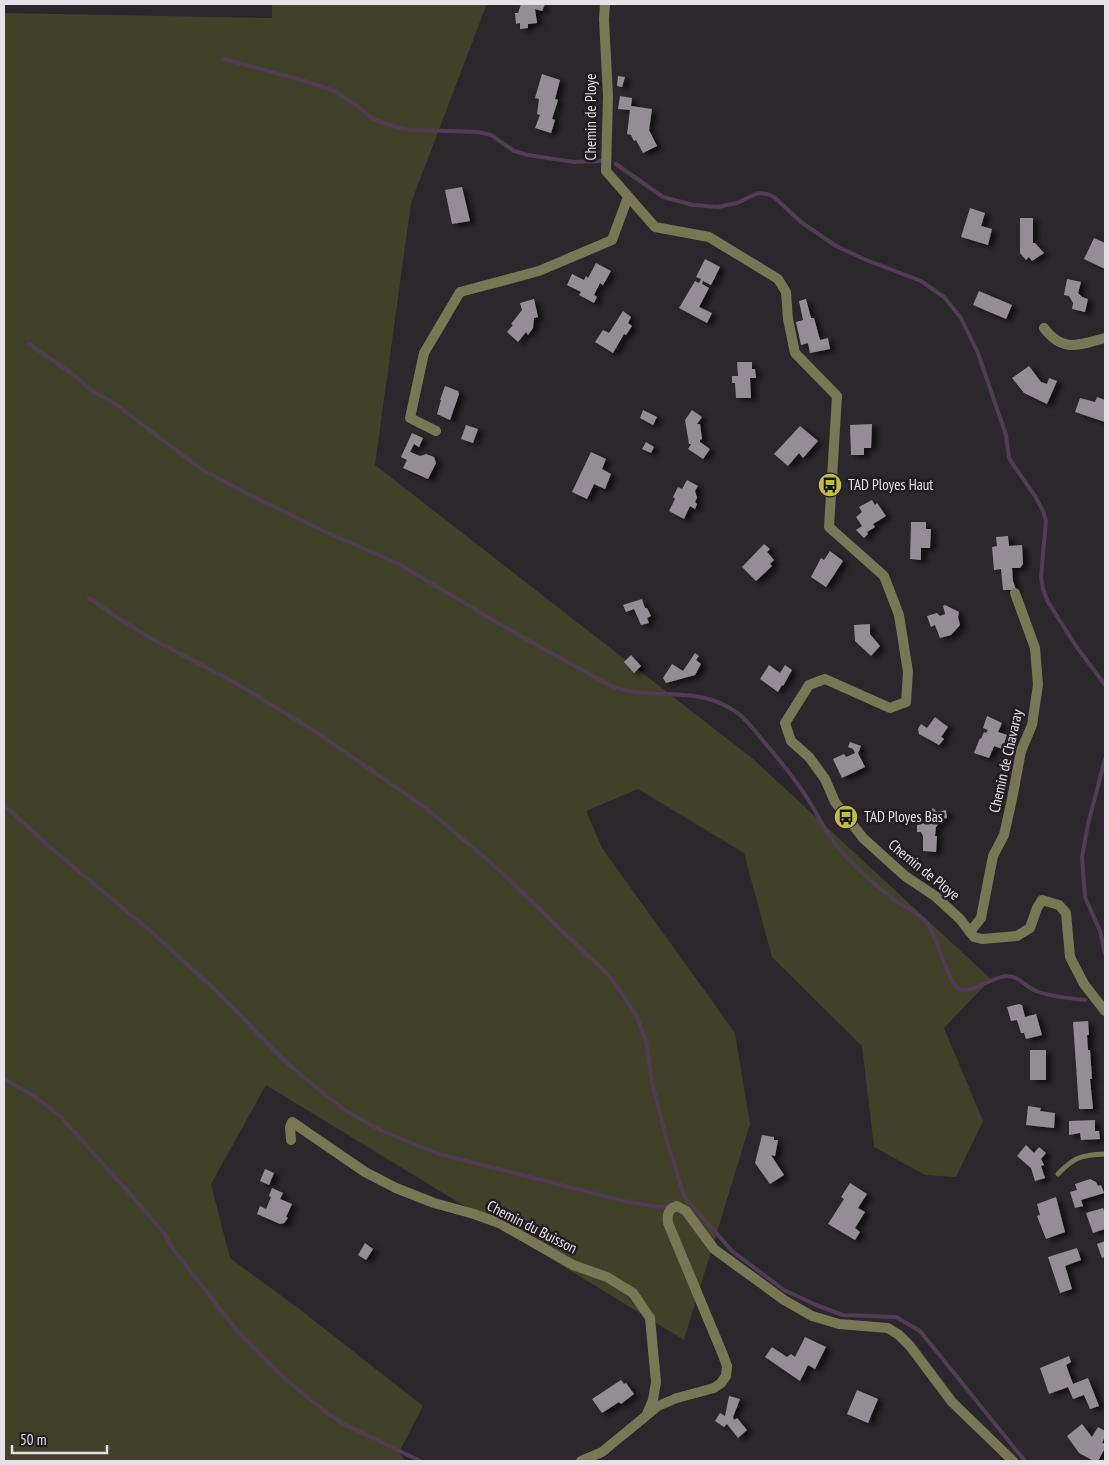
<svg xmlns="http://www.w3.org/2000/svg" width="1109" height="1465" font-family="'PT Sans Narrow',sans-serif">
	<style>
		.green { fill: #414129 }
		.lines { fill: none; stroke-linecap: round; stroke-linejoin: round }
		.stream { stroke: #523b55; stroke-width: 4 }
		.building { fill: #958d96; filter: url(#shadow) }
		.service { stroke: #777754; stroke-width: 5 }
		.minor { stroke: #777754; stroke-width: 10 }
		.labels { text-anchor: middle; stroke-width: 5; stroke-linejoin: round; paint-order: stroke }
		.street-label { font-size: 15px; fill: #e5e1e6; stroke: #231c23 }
		.poi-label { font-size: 15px; fill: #e5e1e6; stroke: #231c23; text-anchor: start }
	</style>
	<defs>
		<filter id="shadow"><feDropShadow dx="5.5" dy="3" stdDeviation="2.5" flood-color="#0009"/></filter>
	</defs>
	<rect width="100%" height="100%" fill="#2c262d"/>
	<polygon class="green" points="272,4 485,4 486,6 411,203 375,465 753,759 991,979 944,1028 983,1121 956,1177 925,1175 874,1147 862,1046 772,957 744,853 638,789 586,811 602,848 735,1033 750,1124 684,1340 266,1085 211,1184 230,1258 298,1308 423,1406 399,1452 405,1461 4,1461 4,13 272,18"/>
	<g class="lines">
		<g class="stream">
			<polyline points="224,59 305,81 335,91 357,106 373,119 396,127 412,130 478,132 491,135 514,151 528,155 574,162 602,161"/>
			<polyline points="616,164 663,197 693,205 718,207 737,203 758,193 767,194 774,197 801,222 836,246 864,259 921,281 944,297 961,318 978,353 1006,435 1009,458 1014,466 1035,496 1043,511 1046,521 1041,577 1043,589 1048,602 1076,646 1105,685"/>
			<path d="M29,344L74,375L91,390L114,403L201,469L248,494L326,532L399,564L515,633L609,685C651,703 696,683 736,712C745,718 753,728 760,737C779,759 799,783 814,809C823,825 830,839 843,853C857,870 876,885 893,899C903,906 919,913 927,923C938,938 948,984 960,990C970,994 994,976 1007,976C1020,976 1025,987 1036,991C1051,997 1069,998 1085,1000"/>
			<polyline points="89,598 121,620 154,640 234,682 316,732 426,808 498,869 606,973 616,985 637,1017 646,1041 652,1083 667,1141 684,1196 732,1251 784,1290 816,1305 843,1315 896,1317 920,1331 1025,1461"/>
			<polyline points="1105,759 1088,824 1082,857 1085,897 1100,931 1105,954"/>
			<polyline points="4,805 52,849 148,929 211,986 289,1065 343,1109 380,1130 439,1154 624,1201 658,1207 672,1205"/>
			<polyline points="4,1079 34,1096 60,1116 130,1194 164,1233 173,1249 239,1333 281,1375 324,1411 342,1423 420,1461"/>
		</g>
	</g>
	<g class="building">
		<polygon points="521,4 545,4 542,11 535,9 537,23 528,24 528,28 520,29 520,23 516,24 515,13 518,13"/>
		<polygon points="542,74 560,80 555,99 558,100 552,119 555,120 551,133 535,128 540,115 537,114 539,99 535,98"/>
		<polygon points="618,76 625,77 622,87 617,86"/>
		<polygon points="620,96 632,98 631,106 652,109 649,130 657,146 643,153 636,140 634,141 631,135 627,134 630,110 618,109"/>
		<polygon points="462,187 470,221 452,224 445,190"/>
		<polygon points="970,208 985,213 981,226 992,229 988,245 961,237"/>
		<polygon points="1020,218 1033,218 1033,243 1035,243 1044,253 1032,261 1029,257 1026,260 1020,253"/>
		<polygon points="1094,238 1105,243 1104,252 1105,253 1105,269 1084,259"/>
		<polygon points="705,259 720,267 711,285 703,281 702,284 709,288 699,307 712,313 707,323 679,308 695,281 699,283 701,279 696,277"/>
		<polygon points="596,263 611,271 603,285 600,283 594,295 597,297 594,303 579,295 581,292 567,285 572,274 584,280 586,276 588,278"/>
		<polygon points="1067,279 1081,282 1078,293 1082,297 1088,299 1085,312 1072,309 1073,303 1069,296 1064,295"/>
		<polygon points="979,291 1012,305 1006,319 973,305"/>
		<polygon points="534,299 538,317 534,318 533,328 528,335 526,332 518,342 507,332 513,325 511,324 522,310 520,303"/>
		<polygon points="806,299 811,318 814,318 820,340 828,338 830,349 810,353 808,343 801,345 796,322 803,320 799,301"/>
		<polygon points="623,311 631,317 628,323 632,326 626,335 624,334 613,353 595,342 603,330 609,333"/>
		<polygon points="737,362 752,362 752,369 755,369 756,378 750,378 751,398 736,398 735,383 732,383 732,376 738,376"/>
		<polygon points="1029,366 1041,382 1047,384 1049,378 1057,381 1047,404 1024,393 1012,378"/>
		<polygon points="445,386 458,391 459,394 450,420 437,414 441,400 440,400"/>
		<polygon points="1097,397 1105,400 1105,422 1075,412 1080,398 1095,402"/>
		<polygon points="643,410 657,417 653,425 640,418"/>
		<polygon points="692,410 702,417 697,424 700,424 702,439 700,440 700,442 710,449 703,459 688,449 691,444 689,444 685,420"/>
		<polygon points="872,424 871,448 864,448 864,455 851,455 850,425"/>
		<polygon points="466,425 478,429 473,443 461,439"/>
		<polygon points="800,426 818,441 803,458 799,453 788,466 774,454"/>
		<polygon points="412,433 423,438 419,447 414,444 410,452 420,456 426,454 434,457 436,463 428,479 403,468 407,460 401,457"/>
		<polygon points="646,442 654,447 651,453 642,449"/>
		<polygon points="591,452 606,459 602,469 611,474 605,489 594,484 587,499 572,492"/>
		<polygon points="687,480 698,486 695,491 697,498 695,502 697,504 695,509 690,506 684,519 669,511 675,499 673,497 678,487 682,489"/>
		<polygon points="872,500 875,505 877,503 886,516 873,524 875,527 867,532 868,534 864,538 856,530 862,526 856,517 862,512 859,507"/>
		<polygon points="911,522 926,522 926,529 931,529 930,548 921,548 921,560 910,559"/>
		<polygon points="1008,536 1009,546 1022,545 1023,564 1020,568 1012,568 1013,581 1016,590 1003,590 1001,569 994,570 992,547 997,546 996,537"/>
		<polygon points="764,544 770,549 767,552 774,560 770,564 772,566 756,581 742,567"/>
		<polygon points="830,551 843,561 826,587 811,577 821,558 824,560"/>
		<polygon points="642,599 645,608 647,608 651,616 647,618 649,623 641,625 634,609 626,612 623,605"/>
		<polygon points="945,605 959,612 958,617 960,625 951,635 940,638 935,625 931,627 927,616 937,613 940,616 945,614 943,606"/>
		<polygon points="870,624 870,634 880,646 871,656 855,641 854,625"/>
		<polygon points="695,653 699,656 696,660 701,664 695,675 666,683 663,678 672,664 683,671"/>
		<polygon points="631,655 641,666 634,673 624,662"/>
		<polygon points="769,665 780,673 785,665 792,670 783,686 782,685 778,692 760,679"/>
		<polygon points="987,716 1002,723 998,732 1007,735 1002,749 994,746 989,758 974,753 980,738 981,739 984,732 986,733 988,730 983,728"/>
		<polygon points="935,717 948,727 941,737 944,739 939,745 919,734 918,729 921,724 927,728"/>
		<polygon points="850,742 861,746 858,753 865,767 842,778 833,759 844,754 846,757 855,753 853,749 848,747"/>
		<polygon points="933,808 937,812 946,810 947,818 942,819 936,827 935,836 937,836 936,852 923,851 923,836 921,832 917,832 917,825 925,823 924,820"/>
		<polygon points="1019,1004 1022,1005 1025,1017 1036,1014 1042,1035 1026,1039 1024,1033 1021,1033 1017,1020 1011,1021 1007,1007"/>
		<polygon points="1088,1021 1089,1035 1087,1035 1088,1050 1090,1050 1092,1079 1090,1079 1093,1109 1079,1109 1073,1022"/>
		<rect x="1030" y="1050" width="16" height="30"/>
		<polygon points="1028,1106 1041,1108 1040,1111 1055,1113 1054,1128 1026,1125"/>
		<polygon points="1095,1120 1095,1131 1099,1131 1100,1139 1081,1140 1080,1133 1069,1135 1069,1121"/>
		<polygon points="762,1135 774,1137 774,1140 778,1140 775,1156 771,1155 784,1175 770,1184 755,1163"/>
		<polygon points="1026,1145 1034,1153 1039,1147 1046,1153 1041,1159 1044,1165 1041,1166 1045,1178 1035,1181 1031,1168 1017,1156"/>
		<polygon points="265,1169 274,1173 269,1185 260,1181"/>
		<polygon points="1090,1179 1096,1182 1098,1186 1101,1185 1104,1193 1081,1200 1083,1206 1075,1208 1070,1192 1077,1190 1075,1184"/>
		<polygon points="850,1183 867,1194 858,1208 865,1212 855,1228 860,1232 855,1240 828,1224 844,1199 841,1197"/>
		<polygon points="272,1188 283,1193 280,1199 292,1204 286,1217 288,1218 284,1223 280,1224 257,1214 260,1206 266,1209 271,1197 269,1196"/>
		<polygon points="1056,1197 1065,1232 1046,1239 1037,1216 1040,1215 1037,1204"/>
		<polygon points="1103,1208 1105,1214 1105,1229 1093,1233 1086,1213"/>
		<polygon points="1105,1241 1105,1257 1102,1258 1097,1244"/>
		<polygon points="365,1243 373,1249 366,1260 358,1255"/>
		<polygon points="1077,1248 1081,1260 1065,1266 1072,1289 1060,1293 1048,1257"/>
		<polygon points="805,1337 826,1347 815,1369 808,1365 800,1381 765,1357 772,1347 787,1357 791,1354 795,1357"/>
		<polygon points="1069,1356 1071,1362 1066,1365 1073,1384 1088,1378 1099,1406 1090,1409 1084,1395 1073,1399 1068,1387 1049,1394 1040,1368"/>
		<polygon points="621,1380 624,1384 626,1383 634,1394 621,1404 619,1402 602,1413 592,1399"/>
		<polygon points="857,1390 878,1399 868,1423 847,1414"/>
		<polygon points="729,1396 740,1399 733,1417 734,1420 737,1418 747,1430 738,1438 727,1424 724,1427 715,1421 720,1413 725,1416"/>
		<polygon points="1082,1424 1092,1437 1098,1427 1105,1431 1105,1436 1102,1443 1105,1444 1105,1448 1098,1461 1094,1461 1079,1453 1067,1436"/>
	</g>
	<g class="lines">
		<path class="service" d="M1058,1174C1074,1157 1081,1155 1105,1154"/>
		<g class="minor">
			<polyline points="605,4 604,19 608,96 606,171 655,227 709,237 778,279 786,292 788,319 795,353 837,396 829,527 884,576 899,615 908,672 906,702 890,708 825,679 809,685 785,723 791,741 809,757 825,779 835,802 863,838 905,876 935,896 960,919 974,937 982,939 1017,936 1030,928 1037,908 1042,900 1059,905 1066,913 1070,957 1084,984 1105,1011"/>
			<path d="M1044,328C1063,353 1078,345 1105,338"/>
			<polyline points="436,431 410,418 424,353 460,292 539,271 612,240 628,197"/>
			<polyline points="970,932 981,918 993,856 1004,835 1012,799 1021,751 1032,725 1038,685 1035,648 1015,593"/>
			<polyline points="291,1140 290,1127 292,1122 365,1172 396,1188 434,1203 474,1214 499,1223 573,1265 607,1277 633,1293 650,1318 656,1382 653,1400 647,1414"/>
			<path d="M581,1461L602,1452L658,1406L677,1398L714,1388L721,1383L726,1376L727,1366L723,1355L668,1223C667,1214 668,1209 677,1206L686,1211L714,1249L784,1300L812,1316L839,1324L888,1328L899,1335L910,1346L952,1402L1013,1461"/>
		</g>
	</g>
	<defs>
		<g id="bus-disc" transform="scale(1.25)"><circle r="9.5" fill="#c0be40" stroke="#231c23"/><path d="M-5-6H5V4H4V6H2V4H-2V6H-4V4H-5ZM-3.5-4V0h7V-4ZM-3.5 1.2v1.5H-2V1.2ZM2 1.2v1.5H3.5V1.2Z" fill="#111"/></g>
	</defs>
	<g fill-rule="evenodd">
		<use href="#bus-disc" x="830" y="485"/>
		<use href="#bus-disc" x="846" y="817"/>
	</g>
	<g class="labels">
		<g class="street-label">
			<text transform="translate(591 117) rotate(-90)" y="5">Chemin de Ploye</text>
			<text transform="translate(1006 761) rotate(-77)" y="5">Chemin de Chavaray</text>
			<text transform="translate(924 870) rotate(39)" y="5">Chemin de Ploye</text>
			<text transform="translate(532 1227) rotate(27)" y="5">Chemin du Buisson</text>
		</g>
		<g class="poi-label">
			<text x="848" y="490">TAD Ployes Haut</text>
			<text x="864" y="822">TAD Ployes Bas</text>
		</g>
	</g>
	<rect width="1109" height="1465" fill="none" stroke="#e5e1e6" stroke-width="10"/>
	<path d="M12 1445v8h95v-8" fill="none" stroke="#e5e1e6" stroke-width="2.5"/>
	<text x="20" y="1445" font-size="15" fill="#e5e1e6" stroke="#231c23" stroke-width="4" paint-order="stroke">50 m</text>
</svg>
